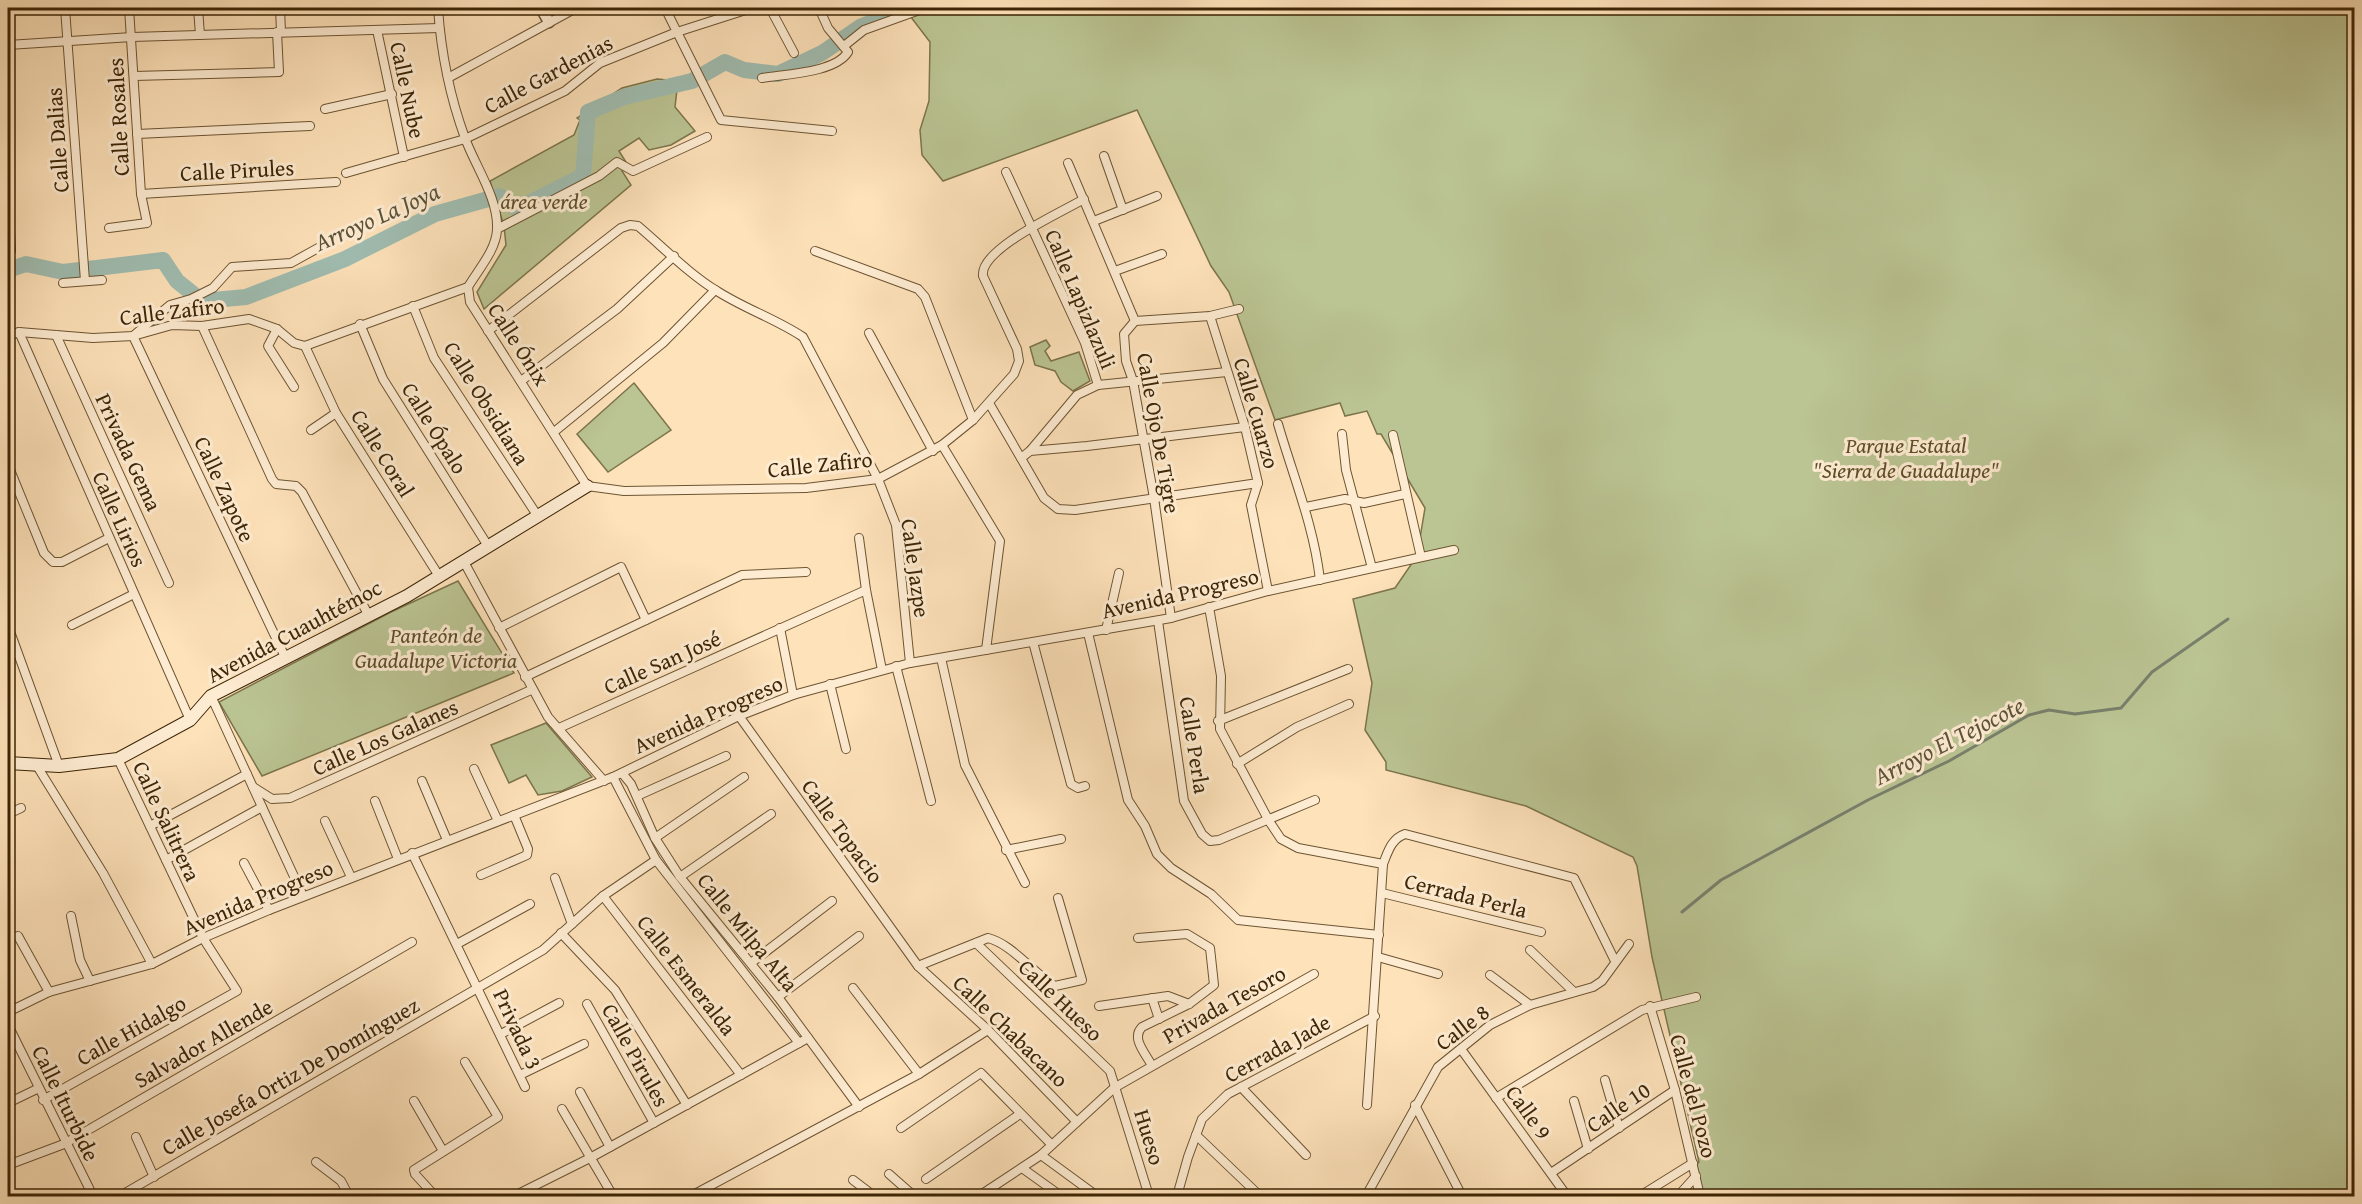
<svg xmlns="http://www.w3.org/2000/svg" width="2362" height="1204" font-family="'Gentium Book Plus',serif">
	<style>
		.green { fill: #bbc493; stroke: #7c744c; stroke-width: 1.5 }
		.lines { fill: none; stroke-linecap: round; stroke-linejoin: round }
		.stream { stroke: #78806c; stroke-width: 3 }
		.river { stroke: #a0bdb1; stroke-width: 16 }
		.minor-casing { stroke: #6d5432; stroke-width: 10 }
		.tertiary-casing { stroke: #6d5432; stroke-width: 13 }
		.secondary-casing { stroke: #3d2505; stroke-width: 14 }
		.minor { stroke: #feecd2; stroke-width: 8 }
		.tertiary { stroke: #feecd2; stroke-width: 10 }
		.secondary { stroke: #feecd2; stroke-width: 12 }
		.labels { text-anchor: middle; stroke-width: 6; stroke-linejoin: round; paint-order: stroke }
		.street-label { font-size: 22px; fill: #3d2505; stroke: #feecd2 }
		.park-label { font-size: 22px; font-style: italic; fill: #5c4d28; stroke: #feecd2 }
		.water-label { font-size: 24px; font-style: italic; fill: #5b5339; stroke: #feecd2 }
	</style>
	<rect width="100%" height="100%" fill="#fee2ba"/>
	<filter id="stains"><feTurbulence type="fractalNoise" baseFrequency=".00333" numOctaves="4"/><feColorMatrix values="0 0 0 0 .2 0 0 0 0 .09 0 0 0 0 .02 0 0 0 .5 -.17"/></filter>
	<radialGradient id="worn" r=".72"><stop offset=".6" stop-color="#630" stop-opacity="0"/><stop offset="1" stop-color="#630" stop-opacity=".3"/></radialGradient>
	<g class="green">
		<polygon points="904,8 2354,8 2354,1196 1703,1196 1696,1165 1699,1162 1652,957 1637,866 1633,857 1526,806 1386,770 1386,762 1365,730 1372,683 1353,599 1395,588 1417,556 1425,508 1381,434 1377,434 1367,411 1345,416 1340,403 1275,420 1229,292 1211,266 1137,110 943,181 922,155 920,130 929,101 930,42"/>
		<polygon points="657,79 678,81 675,107 695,131 671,145 649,150 639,138 619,151 629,167 622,171 631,185 484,309 477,292 506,245 504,226 490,181 574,135 580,120 577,118 622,88"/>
		<polygon points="1046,340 1050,346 1045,351 1051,361 1079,352 1090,381 1073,391 1061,382 1055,371 1035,365 1030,347"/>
		<polygon points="634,383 671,430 608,472 577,434"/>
		<polygon points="458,581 514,673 262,776 219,702 391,612"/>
		<polygon points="546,723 592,777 562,791 538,795 526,775 509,783 491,745"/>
	</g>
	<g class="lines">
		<polyline class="stream" points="1682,912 1721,880 1868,800 1949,761 2029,715 2049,710 2075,714 2121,708 2152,672 2228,619"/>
		<polyline class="river" points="8,270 26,264 63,272 163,260 177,281 202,301 246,297 345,259 435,214 499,196 517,209 583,176 588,112 624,97 692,81 725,62 744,70 778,74 822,53 860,27 907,8"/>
		<g class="minor-casing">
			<g id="minor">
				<polyline points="65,8 85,281"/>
				<polyline points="198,8 200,35"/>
				<polyline points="280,8 281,32"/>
				<path d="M438,8C441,52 450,97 465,138C475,166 499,199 497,230C496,250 478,270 468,287L470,302L587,486L624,491L806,488L878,479L942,445L973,420L1014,374L1019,361L1017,349L983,276C979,249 1062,212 1084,199"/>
				<polyline points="665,8 721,120 832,131"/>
				<polyline points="770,8 794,53"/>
				<polyline points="377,30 404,157"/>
				<polyline points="8,45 132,37 439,28"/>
				<polyline points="844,46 864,30 925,8"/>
				<polyline points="134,76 279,72 277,32"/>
				<polyline points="448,78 576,8"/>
				<path d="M762,78C785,74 835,73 848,52L828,28L819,8"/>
				<polyline points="325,109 392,94"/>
				<polyline points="137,134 310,126"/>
				<polyline points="1104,156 1123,210"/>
				<polyline points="1068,163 1135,321"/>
				<polyline points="1006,172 1085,343 1098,385"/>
				<polyline points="346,173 465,139 565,91 600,63 677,32 752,8"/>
				<polyline points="8,189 11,251"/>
				<polyline points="141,194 336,182"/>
				<polyline points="1094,221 1157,196"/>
				<polyline points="109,228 147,223 141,194 129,8"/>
				<polyline points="497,229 599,176 617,162 633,171 707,137"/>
				<polyline points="815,251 918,289 925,297 973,420"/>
				<polyline points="1115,271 1162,254"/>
				<polyline points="63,283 102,280"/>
				<polyline points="413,306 434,358 537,515"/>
				<polyline points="1210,316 1245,427 1258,483 1251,505 1268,591"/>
				<polyline points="1135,321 1124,334 1126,361 1133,381 1154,498 1171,618"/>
				<polyline points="1135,321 1210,316 1239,309"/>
				<polyline points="360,324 383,379 488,546"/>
				<polyline points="202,326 272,479 276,484 296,486 302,492 369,616"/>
				<polyline points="277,329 268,346 294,387"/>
				<path d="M488,331L621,228L630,225L638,226C664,248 689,274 717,291C745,309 776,319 803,337L878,479L896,525L910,663"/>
				<polyline points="19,332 190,720"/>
				<polyline points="869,333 933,451"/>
				<polyline points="56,335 169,583"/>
				<polyline points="8,336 19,332 93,338 133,336 172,325 202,326 249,319 277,329 294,343 305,346 468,287"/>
				<polyline points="305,346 336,413 439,576"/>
				<polyline points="521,381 617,309 674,256"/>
				<polyline points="989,403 1044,498 1058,509 1075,510 1258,483"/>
				<path d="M1278,424C1293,476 1314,526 1320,580"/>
				<polyline points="311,430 336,413"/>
				<polyline points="554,432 663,343 715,290"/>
				<polyline points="1342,434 1346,470 1372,568"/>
				<polyline points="1393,435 1421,557"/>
				<polyline points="942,445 1000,541 986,650"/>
				<polyline points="1030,451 1077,395 1098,385 1227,372"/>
				<polyline points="1021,458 1030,451 1087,446 1245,427"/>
				<polyline points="8,465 44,553 53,562 62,562 109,538"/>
				<polyline points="1306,507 1345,499 1364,503 1405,494"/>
				<polyline points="859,538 866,590 882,670"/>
				<polyline points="463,560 548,717 604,781"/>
				<polyline points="1209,607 1221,676 1220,729 1269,821 1281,839 1298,848 1383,864"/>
				<polyline points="1158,621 1184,801 1202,834 1210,841 1219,840 1315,800"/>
				<polyline points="72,625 134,594"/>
				<polyline points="8,626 59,766"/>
				<polyline points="499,628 621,567 646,620"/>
				<polyline points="780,628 793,695"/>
				<polyline points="1106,630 1119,573"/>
				<polyline points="1088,633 1128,800 1145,826 1157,854 1171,868 1211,894 1238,920 1379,935"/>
				<polyline points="1033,642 1071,784 1078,788 1085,786"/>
				<polyline points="285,657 133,336 170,305 191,299 213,288 232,267 291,263 318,248"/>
				<polyline points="941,658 965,765 1025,883"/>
				<polyline points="896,666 931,801"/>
				<polyline points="525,677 742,575 806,572"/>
				<polyline points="830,684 846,749"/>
				<polyline points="211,696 303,896"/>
				<polyline points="739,716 918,966 988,1030 1077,1122"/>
				<polyline points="1218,721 1348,669"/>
				<polyline points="559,728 866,590"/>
				<polyline points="1237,764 1297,727 1349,704"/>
				<polyline points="37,766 103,873 152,964"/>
				<polyline points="474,769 498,821"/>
				<polyline points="622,773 631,784 655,838 680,877 778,997 859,1107"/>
				<polyline points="613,777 656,860 799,1043"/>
				<polyline points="422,781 447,840"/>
				<polyline points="253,787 272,799 290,798 531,690"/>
				<polyline points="637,796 726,756"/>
				<polyline points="375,801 398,859"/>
				<polyline points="8,814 21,808"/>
				<polyline points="325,821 351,877"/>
				<polyline points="150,826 247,774"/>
				<polyline points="655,838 744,777"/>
				<polyline points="1006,850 1061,839"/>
				<polyline points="412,853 525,1087"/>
				<polyline points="166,860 262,807"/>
				<polyline points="244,863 269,910"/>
				<polyline points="481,875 527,855 528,849 514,815"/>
				<polyline points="680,877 771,814"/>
				<polyline points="555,878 572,924"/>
				<polyline points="1382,893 1541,932"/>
				<polyline points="603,896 741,1075"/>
				<polyline points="71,916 80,960 90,981"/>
				<polyline points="561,933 615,990 687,1105"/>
				<polyline points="18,936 49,992"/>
				<path d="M1138,938L1187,934L1210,948L1214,985L1189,1004L1142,1027C1131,1038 1145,1053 1151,1064"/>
				<polyline points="976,943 1110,1071 1149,1196"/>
				<polyline points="457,944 530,904"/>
				<polyline points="1530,950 1574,992"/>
				<polyline points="1378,957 1438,974"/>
				<polyline points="751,963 832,901"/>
				<path d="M918,966L988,938C1012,944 1033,973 1055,986L1082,980L1058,898"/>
				<polyline points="1490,975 1530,1005"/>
				<polyline points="853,988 919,1074"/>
				<polyline points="778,997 859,936"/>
				<polyline points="1152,998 1159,1019"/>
				<polyline points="587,1004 654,1123"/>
				<polyline points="1099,1006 1168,996 1189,1004"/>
				<polyline points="1650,1006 1675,1090 1700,1196"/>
				<polyline points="8,1012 49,992 152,964 203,938 269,910 613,777 739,716 793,695 910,663 1171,618 1268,591 1454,550"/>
				<polyline points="8,1025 93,1196"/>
				<polyline points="501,1034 559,1003"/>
				<polyline points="1461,1049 1567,1196"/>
				<polyline points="520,1075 584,1044"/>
				<polyline points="1605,1080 1619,1128"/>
				<polyline points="1241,1087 1306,1155"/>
				<polyline points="580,1092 610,1147"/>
				<polyline points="1496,1098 1642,1010 1696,997"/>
				<polyline points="43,1100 237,991 203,938 118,759"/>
				<polyline points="414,1101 443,1151"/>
				<polyline points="1574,1101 1588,1149"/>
				<polyline points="8,1103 37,1089"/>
				<path d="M1367,1105L1383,864C1388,852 1391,839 1405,834L1574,878L1615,961"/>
				<polyline points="1415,1105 1462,1196"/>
				<polyline points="562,1109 613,1196"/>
				<polyline points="901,1128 981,1073 1051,1144"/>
				<polyline points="1196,1135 1260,1196"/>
				<polyline points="136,1137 154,1177"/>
				<polyline points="1041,1155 1097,1196"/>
				<polyline points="316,1162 341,1181 349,1196"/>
				<polyline points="8,1165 64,1144 412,942"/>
				<polyline points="1022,1168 1061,1196"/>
				<polyline points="1551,1173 1675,1090"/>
				<polyline points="889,1174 914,1196"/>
				<polyline points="926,1179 1020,1114"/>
				<polyline points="853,1180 874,1196"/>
				<polyline points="990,1189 1000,1196"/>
				<polyline points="120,1196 543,950 603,896 656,860"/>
				<polyline points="435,1196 415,1174 414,1170 498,1117 465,1062"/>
				<polyline points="514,1196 590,1158 808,1038"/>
				<polyline points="691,1196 919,1074 988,1030"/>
				<polyline points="979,1196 1041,1155 1114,1088 1314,974"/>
				<polyline points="1177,1196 1188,1157 1202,1119 1228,1094 1375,1016"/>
				<polyline points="1366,1196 1438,1067 1490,1025 1530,1005 1593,987 1602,981 1629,944"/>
				<polyline points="1640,1196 1693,1163"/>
				<polyline points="1678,1196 1696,1176"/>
			</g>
		</g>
		<g class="tertiary-casing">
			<polyline id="tertiary" points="541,8 549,22"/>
		</g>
		<g class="secondary-casing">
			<polyline id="secondary" points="8,763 59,766 118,759 190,720 211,696 407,596 587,486"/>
		</g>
		<use href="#minor" class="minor"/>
		<use href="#tertiary" class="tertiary"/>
		<use href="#secondary" class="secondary"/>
	</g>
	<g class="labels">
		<g class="street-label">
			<text transform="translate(548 74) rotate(-28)" y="8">Calle Gardenias</text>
			<text transform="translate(408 90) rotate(78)" y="8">Calle Nube</text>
			<text transform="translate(118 117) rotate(-93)" y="8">Calle Rosales</text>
			<text transform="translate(57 140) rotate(-94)" y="8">Calle Dalias</text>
			<text transform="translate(237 170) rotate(-3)" y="8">Calle Pirules</text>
			<text transform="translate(1081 299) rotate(67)" y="8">Calle Lapizlazuli</text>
			<text transform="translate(172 311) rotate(-7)" y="8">Calle Zafiro</text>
			<text transform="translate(519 344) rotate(57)" y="8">Calle Ónix</text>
			<text transform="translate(487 403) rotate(58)" y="8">Calle Obsidiana</text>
			<text transform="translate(1257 413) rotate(74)" y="8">Calle Cuarzo</text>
			<text transform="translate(435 428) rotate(58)" y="8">Calle Ópalo</text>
			<text transform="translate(1159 433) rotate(80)" y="8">Calle Ojo De Tigre</text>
			<text transform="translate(129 452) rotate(65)" y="8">Privada Gema</text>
			<text transform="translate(383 453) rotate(58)" y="8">Calle Coral</text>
			<text transform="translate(820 464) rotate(-6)" y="8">Calle Zafiro</text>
			<text transform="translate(225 489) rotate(65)" y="8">Calle Zapote</text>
			<text transform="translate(120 519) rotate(66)" y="8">Calle Lirios</text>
			<text transform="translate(916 568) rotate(82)" y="8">Calle Jazpe</text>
			<text transform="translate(1180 593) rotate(-13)" y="8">Avenida Progreso</text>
			<text transform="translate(294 631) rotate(-28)" y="8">Avenida Cuauhtémoc</text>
			<text transform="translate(662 662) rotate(-24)" y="8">Calle San José</text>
			<text transform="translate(708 714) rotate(-24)" y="8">Avenida Progreso</text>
			<text transform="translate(385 737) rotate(-24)" y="8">Calle Los Galanes</text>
			<text transform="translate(1195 745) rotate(81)" y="8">Calle Perla</text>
			<text transform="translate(167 821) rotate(65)" y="8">Calle Salitrera</text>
			<text transform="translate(843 831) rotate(54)" y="8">Calle Topacio</text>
			<text transform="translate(1466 895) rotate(14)" y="8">Cerrada Perla</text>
			<text transform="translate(258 897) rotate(-23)" y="8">Avenida Progreso</text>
			<text transform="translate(748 932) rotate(51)" y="8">Calle Milpa Alta</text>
			<text transform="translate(687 975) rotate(52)" y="8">Calle Esmeralda</text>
			<text transform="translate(1061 1000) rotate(44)" y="8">Calle Hueso</text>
			<text transform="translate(1224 1004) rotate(-29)" y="8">Privada Tesoro</text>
			<text transform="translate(1462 1027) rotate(-37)" y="8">Calle 8</text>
			<text transform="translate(518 1029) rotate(65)" y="8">Privada 3</text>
			<text transform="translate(131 1030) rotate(-29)" y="8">Calle Hidalgo</text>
			<text transform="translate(1011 1031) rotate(44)" y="8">Calle Chabacano</text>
			<text transform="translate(203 1043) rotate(-30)" y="8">Salvador Allende</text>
			<text transform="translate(1277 1048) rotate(-29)" y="8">Cerrada Jade</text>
			<text transform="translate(636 1055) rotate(61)" y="8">Calle Pirules</text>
			<text transform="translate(290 1076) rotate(-30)" y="8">Calle Josefa Ortiz De Domínguez</text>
			<text transform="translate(1694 1096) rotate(75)" y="8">Calle del Pozo</text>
			<text transform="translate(66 1103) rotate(64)" y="8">Calle Iturbide</text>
			<text transform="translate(1618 1107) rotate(-34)" y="8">Calle 10</text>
			<text transform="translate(1529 1112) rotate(54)" y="8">Calle 9</text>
			<text transform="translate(1150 1137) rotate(73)" y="8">Hueso</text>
		</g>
		<g class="park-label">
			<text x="544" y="209">área verde</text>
			<text x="1906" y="453">Parque Estatal<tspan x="1906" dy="25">"Sierra de Guadalupe"</tspan></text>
			<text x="436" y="643">Panteón de<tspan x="436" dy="25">Guadalupe Victoria</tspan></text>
		</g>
		<g class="water-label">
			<text transform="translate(377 217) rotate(-24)" y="8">Arroyo La Joya</text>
			<text transform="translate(1949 741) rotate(-27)" y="8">Arroyo El Tejocote</text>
		</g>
	</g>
	<rect width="2362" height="1204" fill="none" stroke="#fee2ba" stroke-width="30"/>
	<rect x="9" y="9" width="2344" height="1186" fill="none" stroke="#3d2505" stroke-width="3"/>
	<rect x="15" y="15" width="2332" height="1174" fill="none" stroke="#3d2505" stroke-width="1.5"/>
	<rect width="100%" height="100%" filter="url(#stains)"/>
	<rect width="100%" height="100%" fill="url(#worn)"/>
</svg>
